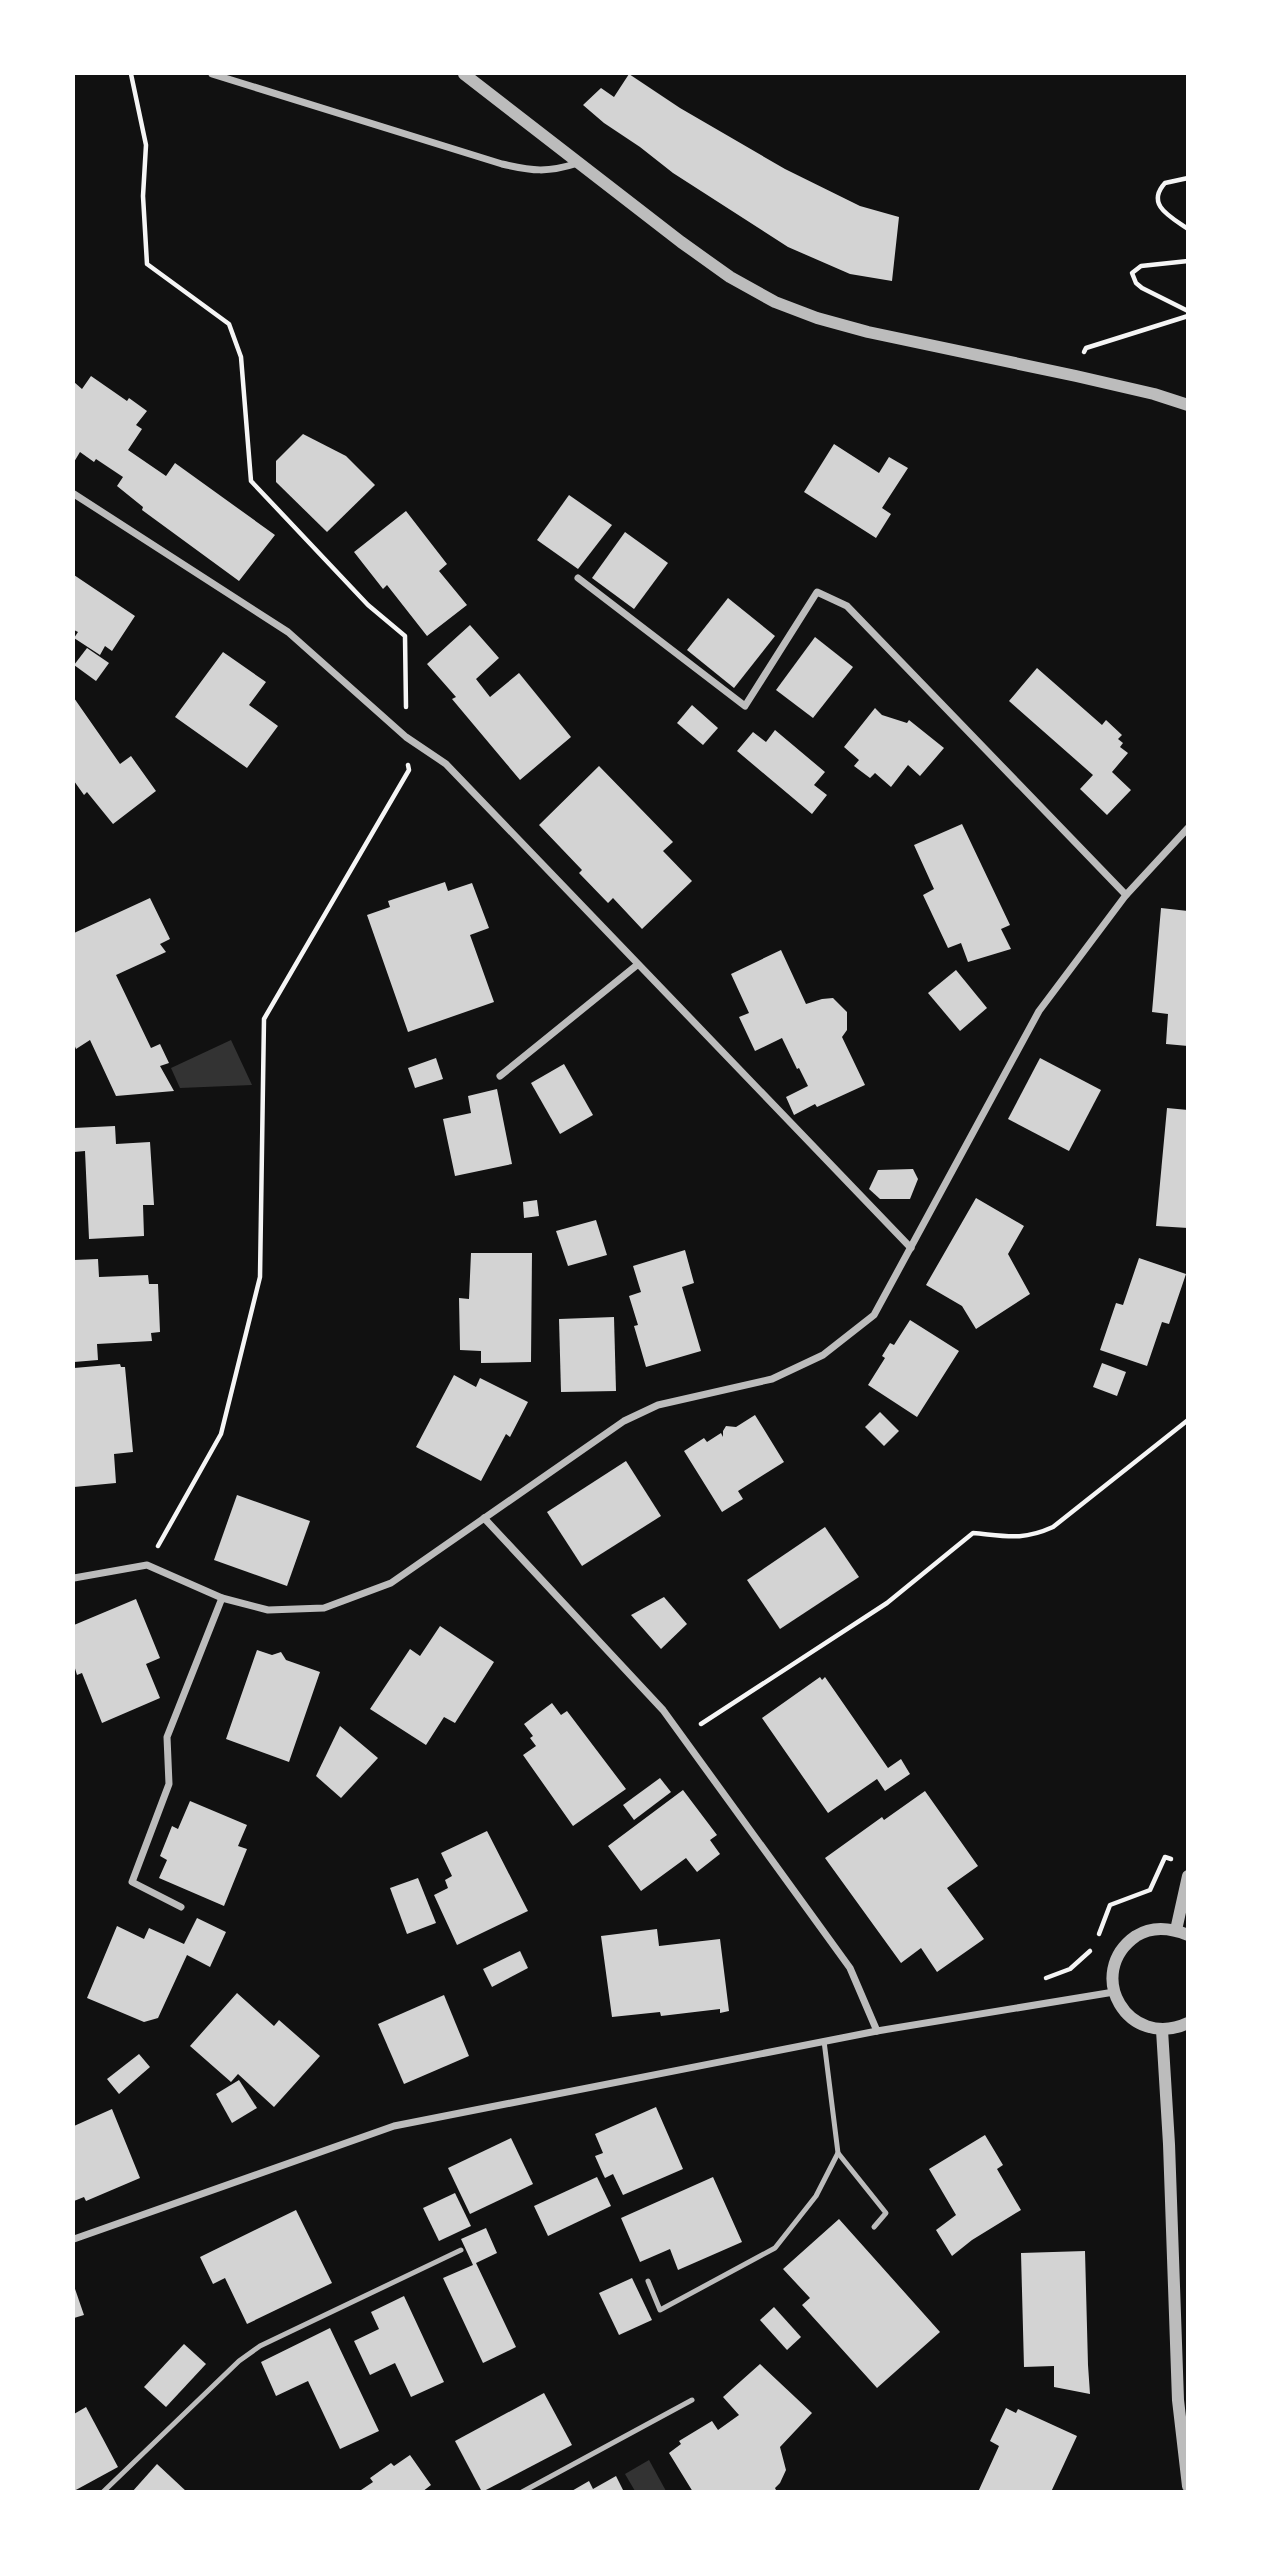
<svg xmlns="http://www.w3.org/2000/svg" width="1261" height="2565" font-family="Georgia,serif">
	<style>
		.water { fill: #333 }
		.building { fill: #d3d3d3 }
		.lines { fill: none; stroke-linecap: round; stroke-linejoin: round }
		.path { stroke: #f5f5f5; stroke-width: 4.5 }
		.service { stroke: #bcbcbc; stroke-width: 5 }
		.minor { stroke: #bcbcbc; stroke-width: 7 }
		.tertiary { stroke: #bcbcbc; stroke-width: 12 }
	</style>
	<rect width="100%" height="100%" fill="#111"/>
	<g class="water">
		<polygon points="231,1040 252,1085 180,1088 171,1068"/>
		<polygon points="649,2460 666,2491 635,2491 625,2474"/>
	</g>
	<g class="building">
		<polygon points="629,74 680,108 785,169 860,206 899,217 892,281 850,274 788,247 673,173 640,147 604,123 583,105 601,88 614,97"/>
		<polygon points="91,376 127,401 129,398 147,411 136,425 142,429 128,450 166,476 175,463 275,535 239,581 142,510 143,507 117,486 123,477 96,459 94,462 80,452 74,462 74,382 82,389"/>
		<polygon points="303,434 346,456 375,485 327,532 276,482 276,461"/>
		<polygon points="834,444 879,473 889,457 908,468 882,508 891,514 876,538 804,492"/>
		<polygon points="569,495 612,525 578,569 537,540"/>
		<polygon points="406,511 447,564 439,571 467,605 427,636 387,585 383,589 354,552"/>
		<polygon points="625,532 668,563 634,609 592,578"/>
		<polygon points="74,575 135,616 112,651 105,646 100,655 74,638 78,632 74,630"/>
		<polygon points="728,598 775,636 734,688 687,650"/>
		<polygon points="470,625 499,658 476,679 490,697 519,673 571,737 520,780 452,699 456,697 427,664"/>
		<polygon points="815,637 853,667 813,718 776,690"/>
		<polygon points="87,648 109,663 96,681 74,665"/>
		<polygon points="223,652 266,682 249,705 278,726 247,768 175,717"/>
		<polygon points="1037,668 1102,725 1106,720 1122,735 1118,739 1123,743 1120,747 1128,753 1112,772 1131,790 1107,815 1080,789 1093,775 1009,701"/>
		<polygon points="74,698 120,764 131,756 156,791 113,824 87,792 84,795 74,781"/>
		<polygon points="692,705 718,728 703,745 677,723"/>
		<polygon points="875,708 882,715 907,723 909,720 944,748 920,776 908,765 891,787 875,773 870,778 854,766 859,760 844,747"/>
		<polygon points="775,730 825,772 814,785 827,795 812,814 737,751 753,732 766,742"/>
		<polygon points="599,766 673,842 663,851 692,881 642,929 613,898 608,903 579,873 582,870 539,825"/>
		<polygon points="962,824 1010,925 1001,929 1011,949 968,962 961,943 948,948 923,895 934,889 914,845"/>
		<polygon points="445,882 448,891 472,883 489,928 470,935 494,1002 408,1032 367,915 390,907 388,901"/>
		<polygon points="150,898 170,939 160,944 166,952 116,975 151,1048 160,1044 169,1063 160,1066 174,1091 116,1096 90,1040 76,1049 74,1044 74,933"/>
		<polygon points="1161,908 1188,911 1188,1046 1166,1044 1168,1014 1152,1012"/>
		<polygon points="781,950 806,1004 822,999 833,998 847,1012 847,1030 842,1037 865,1085 817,1107 815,1104 794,1115 786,1097 808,1086 799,1068 797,1069 782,1038 755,1051 739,1017 749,1013 731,974"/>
		<polygon points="956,970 987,1008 960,1031 928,993"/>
		<polygon points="436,1058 443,1079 415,1088 408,1068"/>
		<polygon points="1040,1058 1101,1090 1069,1151 1008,1119"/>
		<polygon points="564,1064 593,1115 560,1134 531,1083"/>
		<polygon points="497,1089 512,1164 455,1176 443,1119 471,1113 468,1096"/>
		<polygon points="1167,1108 1188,1110 1188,1228 1156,1226"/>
		<polygon points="115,1126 116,1144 150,1142 154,1205 143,1205 144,1236 89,1239 85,1151 74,1152 74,1128"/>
		<polygon points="913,1169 918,1179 910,1199 880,1199 869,1189 878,1170"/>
		<polygon points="976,1198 1024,1226 1008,1254 1030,1294 976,1329 962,1306 926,1285"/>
		<polygon points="537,1200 539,1216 524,1218 523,1202"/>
		<polygon points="596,1220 607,1255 568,1266 556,1231"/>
		<polygon points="685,1250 694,1283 682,1287 701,1351 646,1367 634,1326 638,1325 629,1296 641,1292 633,1266"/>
		<polygon points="471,1253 532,1253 531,1362 481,1363 481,1351 460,1350 459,1298 469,1299"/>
		<polygon points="1139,1258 1186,1274 1169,1324 1162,1322 1147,1366 1100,1350 1116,1303 1123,1305"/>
		<polygon points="98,1259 99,1277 148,1275 149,1284 158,1284 160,1332 151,1333 152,1341 97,1344 98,1360 74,1362 74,1260"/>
		<polygon points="614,1317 616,1391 561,1392 559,1319"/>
		<polygon points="910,1320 959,1351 917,1417 868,1385 885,1358 882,1356 890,1343 894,1345"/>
		<polygon points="1102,1363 1126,1372 1117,1396 1093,1387"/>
		<polygon points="120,1364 121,1367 125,1367 133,1452 114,1454 116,1483 74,1487 74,1368"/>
		<polygon points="454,1375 476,1387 480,1378 528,1402 510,1437 506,1434 481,1481 416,1447"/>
		<polygon points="880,1412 899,1431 884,1446 865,1427"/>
		<polygon points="755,1415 784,1462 738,1491 743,1499 722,1512 684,1451 704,1438 707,1442 721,1433 723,1437 723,1431 726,1426 736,1427"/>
		<polygon points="626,1461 661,1516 582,1566 547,1512"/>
		<polygon points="237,1495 310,1521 287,1586 214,1560"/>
		<polygon points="825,1527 859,1577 780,1629 747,1580"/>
		<polygon points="664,1597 687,1624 661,1649 631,1615"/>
		<polygon points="136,1599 160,1658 146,1664 160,1698 102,1723 82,1673 77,1675 74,1665 74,1625"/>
		<polygon points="440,1626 494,1662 455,1723 444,1717 426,1745 370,1709 410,1649 420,1656"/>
		<polygon points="257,1650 272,1655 281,1652 286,1660 320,1672 289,1762 226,1739"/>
		<polygon points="820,1677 822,1680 825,1677 888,1768 901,1759 910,1774 885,1791 877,1779 828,1813 762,1718"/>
		<polygon points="552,1703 561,1715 567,1711 626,1789 573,1826 523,1755 536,1746 530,1738 533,1736 524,1724"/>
		<polygon points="340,1726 378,1758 341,1798 316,1776"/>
		<polygon points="660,1778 671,1792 634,1820 623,1805"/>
		<polygon points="683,1790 717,1835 710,1840 720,1854 697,1872 686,1858 641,1891 608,1846"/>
		<polygon points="925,1791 978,1866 947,1888 984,1939 937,1972 921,1948 901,1963 825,1858 882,1817 884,1820"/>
		<polygon points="190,1801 247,1825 238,1846 247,1849 224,1906 159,1878 167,1860 160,1856 172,1826 178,1829"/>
		<polygon points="487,1831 528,1911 457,1945 434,1895 448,1888 445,1880 452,1876 441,1853"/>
		<polygon points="418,1878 436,1923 407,1934 390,1888"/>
		<polygon points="197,1918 226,1932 210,1967 187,1955 158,2018 144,2022 87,1998 117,1926 144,1939 149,1928 184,1944"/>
		<polygon points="657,1929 659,1946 720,1939 729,2011 720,2013 720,2009 661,2016 660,2012 612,2017 601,1936"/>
		<polygon points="520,1951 528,1968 492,1987 483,1969"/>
		<polygon points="237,1993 274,2026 279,2020 320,2056 274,2107 238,2074 231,2082 190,2046"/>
		<polygon points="444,1995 469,2056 404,2084 378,2024"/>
		<polygon points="139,2054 150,2067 119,2094 107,2079"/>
		<polygon points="239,2080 257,2108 232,2123 216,2094"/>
		<polygon points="656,2107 683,2169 623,2195 613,2174 605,2178 603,2174 595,2156 603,2153 595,2134"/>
		<polygon points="112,2109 140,2178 86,2201 84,2197 74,2201 74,2126"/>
		<polygon points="985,2135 1003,2165 997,2169 1021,2210 972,2240 952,2256 936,2230 956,2215 929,2169"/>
		<polygon points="511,2138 533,2184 470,2214 448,2168"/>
		<polygon points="597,2177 611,2206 548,2236 534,2206"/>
		<polygon points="713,2177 742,2242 678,2270 670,2249 640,2262 621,2218"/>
		<polygon points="455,2193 471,2226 439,2241 423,2208"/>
		<polygon points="296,2210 332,2283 247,2324 225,2278 213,2284 200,2257"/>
		<polygon points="839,2219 940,2332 877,2388 802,2305 810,2298 783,2269"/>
		<polygon points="486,2228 497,2253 476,2263 516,2347 483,2363 443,2278 473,2265 461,2239"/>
		<polygon points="1085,2251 1088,2365 1090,2394 1054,2387 1054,2366 1024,2367 1021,2253"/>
		<polygon points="632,2278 652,2320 619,2335 599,2293"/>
		<polygon points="74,2286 84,2315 74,2318"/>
		<polygon points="404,2296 444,2382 411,2397 395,2363 370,2375 354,2341 379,2329 371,2312"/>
		<polygon points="774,2307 801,2337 787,2350 760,2320"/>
		<polygon points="330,2328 379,2431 340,2449 308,2381 276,2396 261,2362"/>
		<polygon points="184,2344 206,2364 166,2407 144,2387"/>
		<polygon points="760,2364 812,2413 780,2447 786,2470 780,2483 775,2488 777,2492 712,2492 710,2490 693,2492 669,2453 681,2444 679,2441 712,2421 718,2430 739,2415 723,2397"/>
		<polygon points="544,2393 572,2445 482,2492 455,2441"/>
		<polygon points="86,2407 118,2467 74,2491 74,2414"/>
		<polygon points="1006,2408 1016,2413 1018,2409 1077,2436 1051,2492 978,2492 999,2446 990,2441"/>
		<polygon points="410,2455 431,2485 422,2492 358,2492 373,2482 370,2478 391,2463 394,2466"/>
		<polygon points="157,2464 187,2492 132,2492"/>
		<polygon points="616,2476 624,2492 570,2492 589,2481 593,2489"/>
	</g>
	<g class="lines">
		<g class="path">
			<polyline points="131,74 146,145 143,196 147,264 229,324 241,357 251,481 368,605 405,636 406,707"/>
			<path d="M1188,178L1165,183C1145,205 1171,217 1188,229"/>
			<polyline points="1188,261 1141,266 1132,273 1136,283 1142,288 1188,311"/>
			<polyline points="1084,352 1086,348 1188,316"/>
			<polyline points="158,1546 221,1434 260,1277 264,1019 409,770 408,765"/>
			<path d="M701,1724L887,1603L973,1533C1006,1536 1022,1541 1053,1527L1188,1420"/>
			<polyline points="1099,1934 1110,1905 1150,1890 1165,1857 1171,1859"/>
			<polyline points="1046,1978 1070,1969 1090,1951"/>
		</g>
		<g class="service">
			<polyline points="838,2153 886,2213 874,2227"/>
			<polyline points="648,2281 660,2310 775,2248 816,2196 838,2153 824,2041"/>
			<polyline points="103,2492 239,2361 260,2346 461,2250"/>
			<polyline points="522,2492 692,2400"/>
		</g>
		<g class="minor">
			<path d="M212,74L502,164C533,171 547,173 578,163"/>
			<polyline points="74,494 288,632 406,737 446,764 911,1248"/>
			<polyline points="578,578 745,706 817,592 847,606 1126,895"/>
			<polyline points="500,1076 637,965"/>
			<polyline points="484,1518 663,1710 850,1968 877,2031"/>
			<polyline points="74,1578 147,1565 222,1598 268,1610 324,1608 391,1583 624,1421 658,1405 772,1379 823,1355 874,1315 1039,1011 1126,895 1188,828"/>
			<polyline points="181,1907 132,1882 169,1784 167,1737 222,1598"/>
			<polyline points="74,2239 394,2126 877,2031 1114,1992"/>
		</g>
		<g class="tertiary">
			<polyline points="464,74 681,242 730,277 775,302 817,318 868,332 1076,376 1154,394 1188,405"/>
			<polyline points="1176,1930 1188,1876"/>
			<path d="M1188,1935C1171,1928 1152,1926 1136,1936C1083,1973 1128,2051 1188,2023"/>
			<polyline points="1162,2030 1169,2144 1178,2400 1188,2486"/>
		</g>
	</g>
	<rect width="1261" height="2565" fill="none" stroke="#ffffff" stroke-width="150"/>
</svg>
